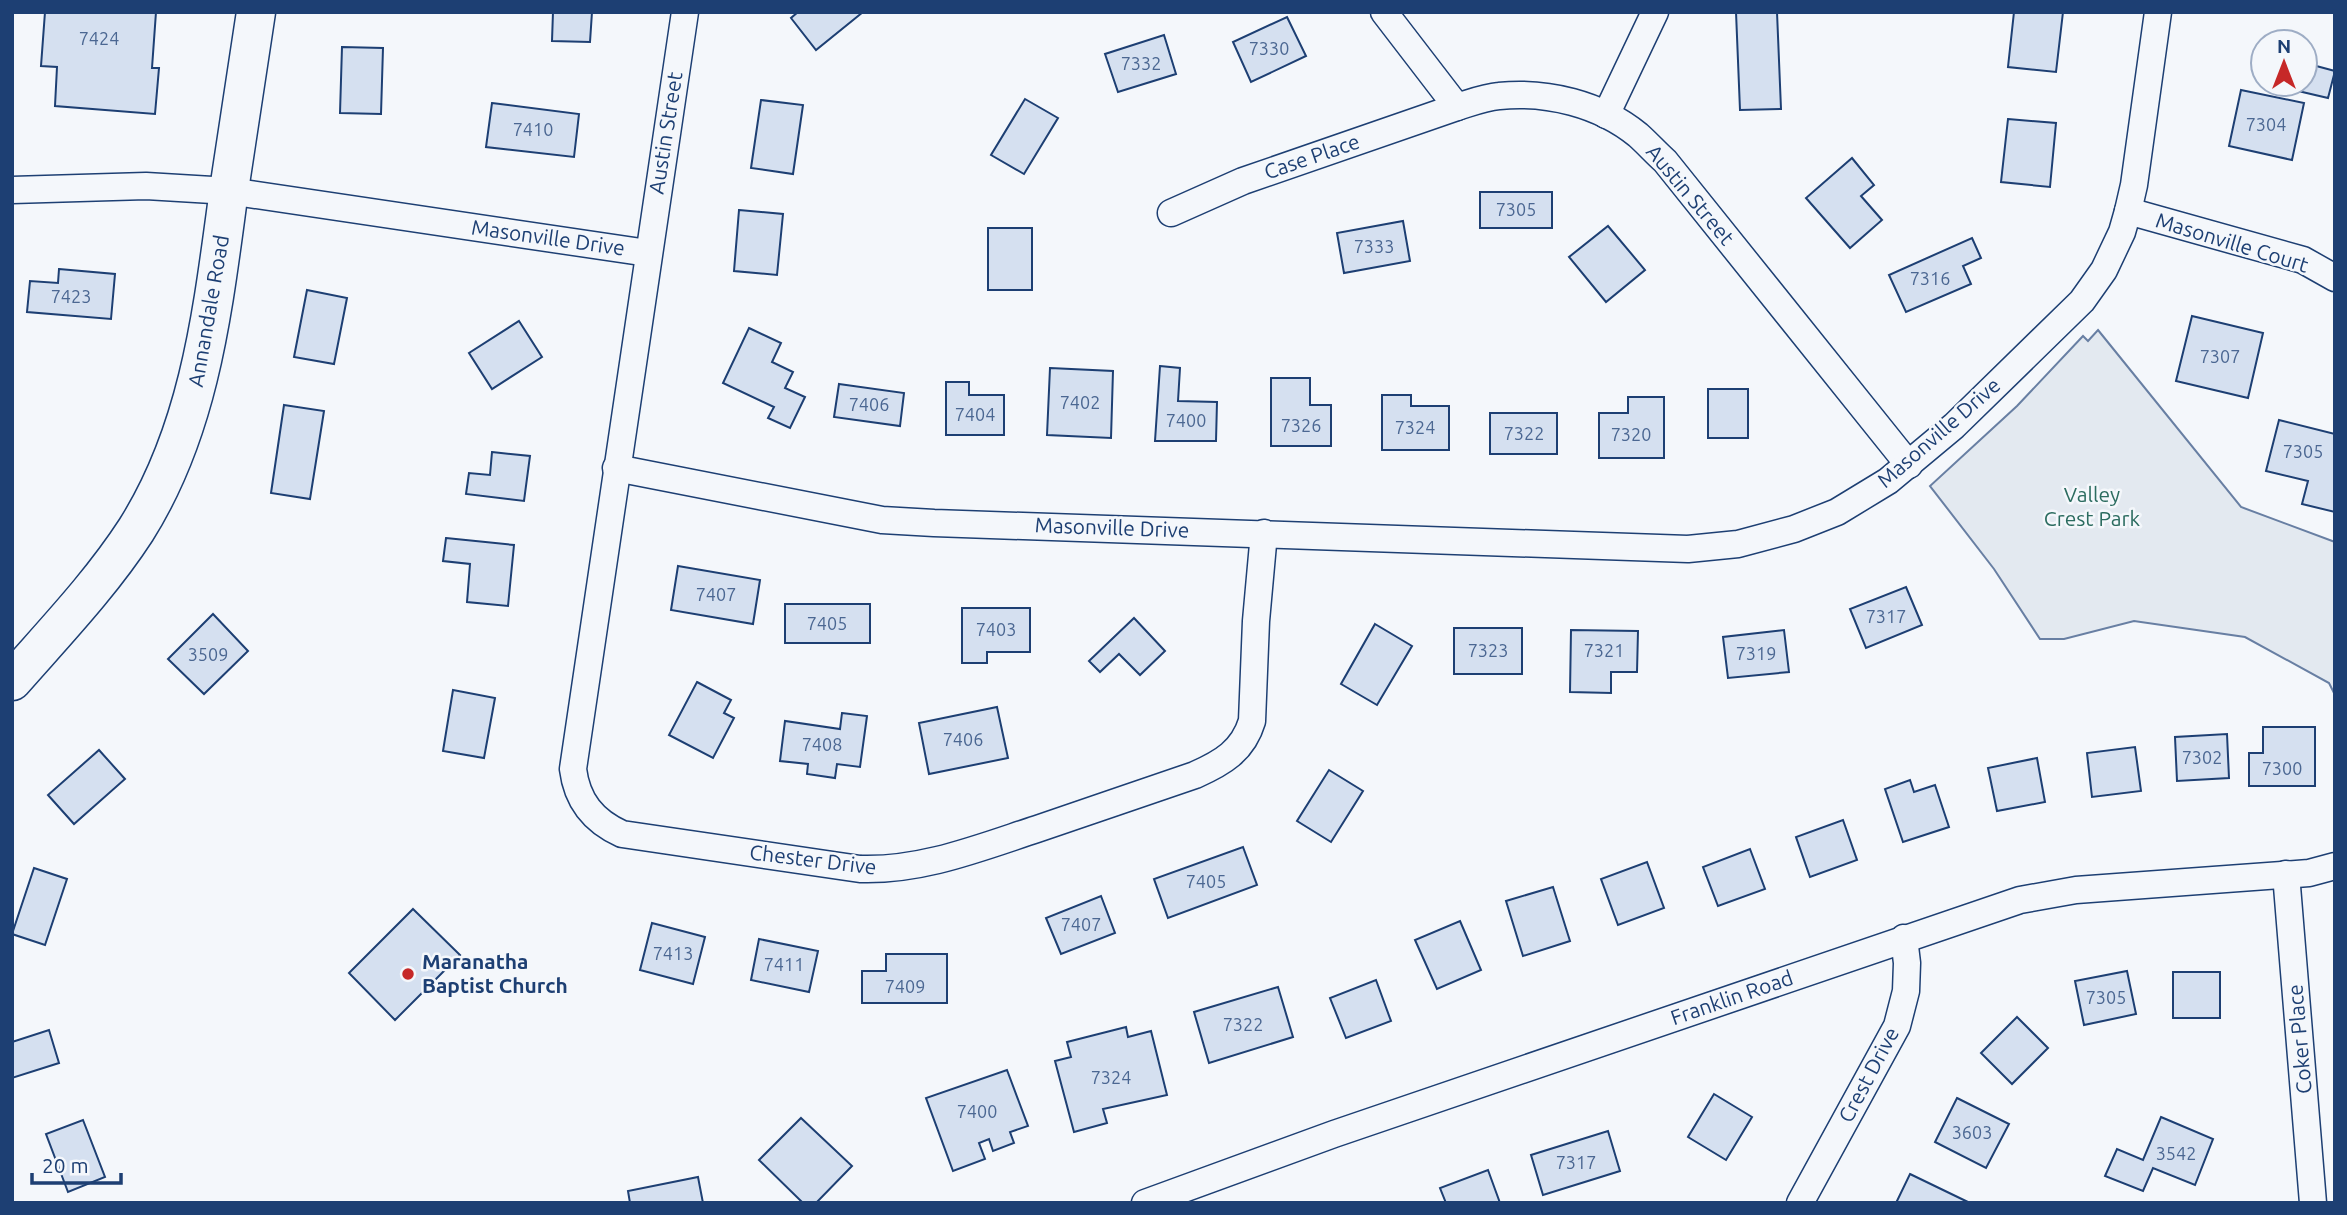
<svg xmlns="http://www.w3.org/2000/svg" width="2347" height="1215" font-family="Ubuntu,sans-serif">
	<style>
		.green { fill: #e3e9f0; stroke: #687fa3; stroke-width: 2 }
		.building { fill: #d5e0f0; stroke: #1d3f73; stroke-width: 2 }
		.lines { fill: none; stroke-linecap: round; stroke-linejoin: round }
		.minor-casing { stroke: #1d3f73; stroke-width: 29 }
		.secondary-casing { stroke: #1d3f73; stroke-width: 41 }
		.minor { stroke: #f4f7fb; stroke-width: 26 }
		.secondary { stroke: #f4f7fb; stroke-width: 38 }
		.poi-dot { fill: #c62828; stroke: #f4f7fb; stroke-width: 2.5 }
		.labels { text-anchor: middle; stroke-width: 5; stroke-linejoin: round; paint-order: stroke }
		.number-label { font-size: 18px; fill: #4b6792 }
		.street-label { font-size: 21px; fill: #1d3f73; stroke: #f4f7fb }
		.park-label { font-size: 21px; fill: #2c6c60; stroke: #f4f7fb }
		.poi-label { font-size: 21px; font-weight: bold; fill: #1d3f73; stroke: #f4f7fb; text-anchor: start }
	</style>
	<rect width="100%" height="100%" fill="#f4f7fb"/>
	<polygon class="green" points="2098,330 2241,507 2335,542 2335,695 2329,683 2245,637 2134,621 2064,639 2040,639 1994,569 1930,486 2017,406 2083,336 2088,341"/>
	<g class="building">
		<polygon points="45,12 156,12 152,68 159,68 155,114 55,106 57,67 41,66"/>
		<polygon points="553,12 592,12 590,42 552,41"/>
		<polygon points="798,12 863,12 816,50 791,18"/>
		<polygon points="1736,12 1777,12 1781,109 1740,110"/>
		<polygon points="2014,12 2063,12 2056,72 2008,67"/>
		<polygon points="1287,17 1306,56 1251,82 1233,42"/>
		<polygon points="1164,35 1176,74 1118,92 1105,54"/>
		<polygon points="342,47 383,48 381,114 340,113"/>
		<polygon points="2305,63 2335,71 2328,98 2298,91 2300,84 2305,84"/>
		<polygon points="2241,90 2304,103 2292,160 2229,146"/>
		<polygon points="1025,99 1058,118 1024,174 991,155"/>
		<polygon points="761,100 803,105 793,174 751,168"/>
		<polygon points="492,103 579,114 574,157 486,147"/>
		<polygon points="2008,119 2056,123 2050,187 2001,182"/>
		<polygon points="1852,158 1874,185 1861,196 1882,220 1850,248 1806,198"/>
		<rect x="1480" y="192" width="72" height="36"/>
		<polygon points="739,210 783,214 777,275 734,271"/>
		<polygon points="1403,221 1410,261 1344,273 1337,233"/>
		<polygon points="1608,226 1645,270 1606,302 1569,257"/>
		<rect x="988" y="228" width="44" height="62"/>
		<polygon points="1972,238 1981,258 1963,266 1971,284 1906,312 1889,275"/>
		<polygon points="59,269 115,274 111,319 27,312 30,281 58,283"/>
		<polygon points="307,290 347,298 334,364 294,357"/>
		<polygon points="2192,316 2263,333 2248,398 2176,381"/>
		<polygon points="519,321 542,357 492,389 469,353"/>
		<polygon points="749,328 781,343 772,362 793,372 785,388 805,397 790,428 768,418 774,407 723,383"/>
		<polygon points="1160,366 1180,368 1178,401 1217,402 1216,441 1155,441"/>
		<polygon points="1050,368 1113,371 1111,438 1047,435"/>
		<polygon points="1271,378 1310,378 1310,405 1331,405 1331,446 1271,446"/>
		<polygon points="946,382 969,382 969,395 1004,395 1004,435 946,435"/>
		<polygon points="839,384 904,393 900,426 834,417"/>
		<rect x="1708" y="389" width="40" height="49"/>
		<polygon points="1382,395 1411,395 1411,406 1449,406 1449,450 1382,450"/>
		<polygon points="1628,397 1664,397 1664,458 1599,458 1599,413 1628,413"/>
		<polygon points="284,405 324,411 310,499 271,493"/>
		<rect x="1490" y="413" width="67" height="41"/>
		<polygon points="2279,420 2335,434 2335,512 2302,504 2308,481 2266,471"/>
		<polygon points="492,452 530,456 524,501 466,494 469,473 490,475"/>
		<polygon points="446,538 514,545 508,606 467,602 470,564 443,561"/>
		<polygon points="678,566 760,580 753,624 671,610"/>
		<polygon points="1906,587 1922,625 1866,648 1850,609"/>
		<rect x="785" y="604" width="85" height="39"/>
		<polygon points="962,608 1030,608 1030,652 987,652 987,663 962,663"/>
		<polygon points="213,614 248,651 204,694 168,659"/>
		<polygon points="1134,618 1165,651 1140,675 1119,654 1100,672 1089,661"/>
		<polygon points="1375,624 1412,646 1377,705 1341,684"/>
		<rect x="1454" y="628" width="68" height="46"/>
		<polygon points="1571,630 1638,631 1637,672 1611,672 1611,693 1570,692"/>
		<polygon points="1784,630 1789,672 1728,678 1723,637"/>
		<polygon points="697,682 731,700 724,713 734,718 713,758 669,735"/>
		<polygon points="453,690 495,698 484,758 443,751"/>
		<polygon points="997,707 1008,758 929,774 919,723"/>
		<polygon points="842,713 867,716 860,767 837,764 835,778 807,774 808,764 780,761 785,721 840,729"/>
		<polygon points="2263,727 2315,727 2315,786 2249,786 2249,753 2263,753"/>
		<polygon points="2227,734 2229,778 2177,781 2175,737"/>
		<polygon points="2135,747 2141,791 2092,797 2087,753"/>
		<polygon points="99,750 125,779 74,824 48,795"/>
		<polygon points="2037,758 2045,802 1997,811 1988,768"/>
		<polygon points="1329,770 1363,791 1331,842 1297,821"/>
		<polygon points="1910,780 1914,792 1935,785 1949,827 1903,842 1885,789"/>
		<polygon points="1843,820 1857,860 1810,877 1796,837"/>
		<polygon points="1243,847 1257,885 1168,918 1154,879"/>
		<polygon points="1750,849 1765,889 1718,906 1703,867"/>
		<polygon points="1647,862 1664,908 1618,925 1601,879"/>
		<polygon points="34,868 67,879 45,945 12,934"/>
		<polygon points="1553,887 1570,941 1523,956 1506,901"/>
		<polygon points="1101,896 1115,933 1061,954 1046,918"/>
		<polygon points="413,909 460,955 395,1020 349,973"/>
		<polygon points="1460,921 1481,970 1437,989 1415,940"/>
		<polygon points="652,923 705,937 693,984 640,970"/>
		<polygon points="759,939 818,951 809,992 751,980"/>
		<polygon points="886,954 947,954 947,1003 862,1003 862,971 886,971"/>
		<polygon points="2127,971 2136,1014 2084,1025 2075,981"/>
		<rect x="2173" y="972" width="47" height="46"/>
		<polygon points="1376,980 1391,1021 1346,1038 1330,998"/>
		<polygon points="1278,987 1293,1037 1209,1063 1194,1012"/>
		<polygon points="2017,1017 2048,1048 2012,1084 1981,1053"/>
		<polygon points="1126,1027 1128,1037 1151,1031 1167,1095 1103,1109 1107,1123 1074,1132 1055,1061 1071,1057 1067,1042"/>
		<polygon points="49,1030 59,1063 12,1078 12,1042"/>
		<polygon points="1007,1070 1028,1126 1010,1132 1014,1143 993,1151 989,1139 979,1143 985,1159 953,1171 926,1098"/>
		<polygon points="1714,1094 1752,1117 1726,1160 1688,1137"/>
		<polygon points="1957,1098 2009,1124 1986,1168 1935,1142"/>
		<polygon points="2161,1117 2213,1139 2195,1185 2153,1168 2143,1191 2105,1176 2117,1149 2143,1160"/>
		<polygon points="801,1118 852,1166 816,1203 803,1203 759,1160"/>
		<polygon points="83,1120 105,1177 68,1192 46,1134"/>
		<polygon points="1608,1131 1620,1171 1543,1195 1531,1155"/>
		<polygon points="1488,1170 1500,1203 1446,1203 1440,1188"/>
		<polygon points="1910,1174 1970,1203 1896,1203"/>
		<polygon points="698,1177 703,1203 630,1203 628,1191"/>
	</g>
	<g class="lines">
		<g class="minor-casing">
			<g id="minor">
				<path d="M685,12L573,769C577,801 593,821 622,834L860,869C922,871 979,848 1037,829C1090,811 1142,793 1195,775C1222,763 1243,751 1252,721L1256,621L1264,533"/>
				<path d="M1384,12L1457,107C1470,103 1485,97 1499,96C1547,91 1600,104 1638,135C1647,143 1656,153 1665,161L1909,465"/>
				<polyline points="1606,115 1655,12"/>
				<polyline points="12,190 146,186 229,191 648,253"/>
				<polyline points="2128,211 2303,260 2335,278"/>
				<polyline points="1171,213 1243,181 1457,107"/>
				<polyline points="616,468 882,520 934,523 1688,549 1738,544 1794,529 1837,512 1888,481 1954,426 2082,301 2104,270 2122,232 2128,211 2134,185 2158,12"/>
				<polyline points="2286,874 2313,1203"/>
				<polyline points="1145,1203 1334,1134 2020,900 2076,890 2309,873 2335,866"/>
				<polyline points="1800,1203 1897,1026 1906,991 1907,963 1904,938"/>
			</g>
		</g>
		<g class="secondary-casing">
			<path id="secondary" d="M12,681C55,632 101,584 136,530C201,427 213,307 229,190C238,131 247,72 256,12"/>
		</g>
		<use href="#minor" class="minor"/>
		<use href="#secondary" class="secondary"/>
	</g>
	<circle class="poi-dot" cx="408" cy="974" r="7"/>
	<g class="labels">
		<g class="number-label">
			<text x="99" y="45">7424</text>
			<text x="1269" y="55">7330</text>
			<text x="1141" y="70">7332</text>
			<text x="2266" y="131">7304</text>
			<text x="533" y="136">7410</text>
			<text x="1516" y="216">7305</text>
			<text x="1374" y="253">7333</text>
			<text x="1930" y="285">7316</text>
			<text x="71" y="303">7423</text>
			<text x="2220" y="363">7307</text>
			<text x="1080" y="409">7402</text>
			<text x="869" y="411">7406</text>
			<text x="975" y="421">7404</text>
			<text x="1186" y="427">7400</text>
			<text x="1301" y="432">7326</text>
			<text x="1415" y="434">7324</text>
			<text x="1524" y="440">7322</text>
			<text x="1631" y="441">7320</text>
			<text x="2303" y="458">7305</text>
			<text x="716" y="601">7407</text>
			<text x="1886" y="623">7317</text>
			<text x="827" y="630">7405</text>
			<text x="996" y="636">7403</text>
			<text x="1488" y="657">7323</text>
			<text x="1604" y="657">7321</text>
			<text x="1756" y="660">7319</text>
			<text x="208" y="661">3509</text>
			<text x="963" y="746">7406</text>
			<text x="822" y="751">7408</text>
			<text x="2202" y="764">7302</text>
			<text x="2282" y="775">7300</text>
			<text x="1206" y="888">7405</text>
			<text x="1081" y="931">7407</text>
			<text x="673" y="960">7413</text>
			<text x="784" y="971">7411</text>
			<text x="905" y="993">7409</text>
			<text x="2106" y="1004">7305</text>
			<text x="1243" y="1031">7322</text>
			<text x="1111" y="1084">7324</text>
			<text x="977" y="1118">7400</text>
			<text x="1972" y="1139">3603</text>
			<text x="2176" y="1160">3542</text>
			<text x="1576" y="1169">7317</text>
		</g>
		<g class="street-label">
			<text transform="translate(666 133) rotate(-81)" y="7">Austin Street</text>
			<text transform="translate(1312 157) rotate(-19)" y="7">Case Place</text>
			<text transform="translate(1690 195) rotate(50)" y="7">Austin Street</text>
			<text transform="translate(548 238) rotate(8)" y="7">Masonville Drive</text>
			<text transform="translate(2232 243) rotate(17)" y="7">Masonville Court</text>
			<text transform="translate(209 311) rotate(-80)" y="7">Annandale Road</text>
			<text transform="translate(1939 433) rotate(-41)" y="7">Masonville Drive</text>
			<text transform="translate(1112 528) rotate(2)" y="7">Masonville Drive</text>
			<text transform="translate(813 860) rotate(7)" y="7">Chester Drive</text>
			<text transform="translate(1732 998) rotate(-19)" y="7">Franklin Road</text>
			<text transform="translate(2300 1039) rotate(-95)" y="7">Coker Place</text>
			<text transform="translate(1869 1075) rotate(-62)" y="7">Crest Drive</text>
		</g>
		<g class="park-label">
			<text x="2092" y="502">Valley<tspan x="2092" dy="24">Crest Park</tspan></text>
		</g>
		<g class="poi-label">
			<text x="422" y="969">Maranatha<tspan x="422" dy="24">Baptist Church</tspan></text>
		</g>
	</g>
	<rect width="2347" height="1215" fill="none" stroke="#1d3f73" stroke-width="28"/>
	<g transform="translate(2284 63)"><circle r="33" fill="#f4f7fb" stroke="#9eadc5" stroke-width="2"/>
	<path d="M0-5L12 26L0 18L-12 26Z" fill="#c62828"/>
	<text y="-10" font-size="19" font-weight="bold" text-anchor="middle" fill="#1d3f73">N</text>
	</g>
	<path d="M32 1173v10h89v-10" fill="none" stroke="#1d3f73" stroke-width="3.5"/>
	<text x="42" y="1173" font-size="21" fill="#1d3f73" stroke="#f4f7fb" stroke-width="5" paint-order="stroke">20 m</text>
</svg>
